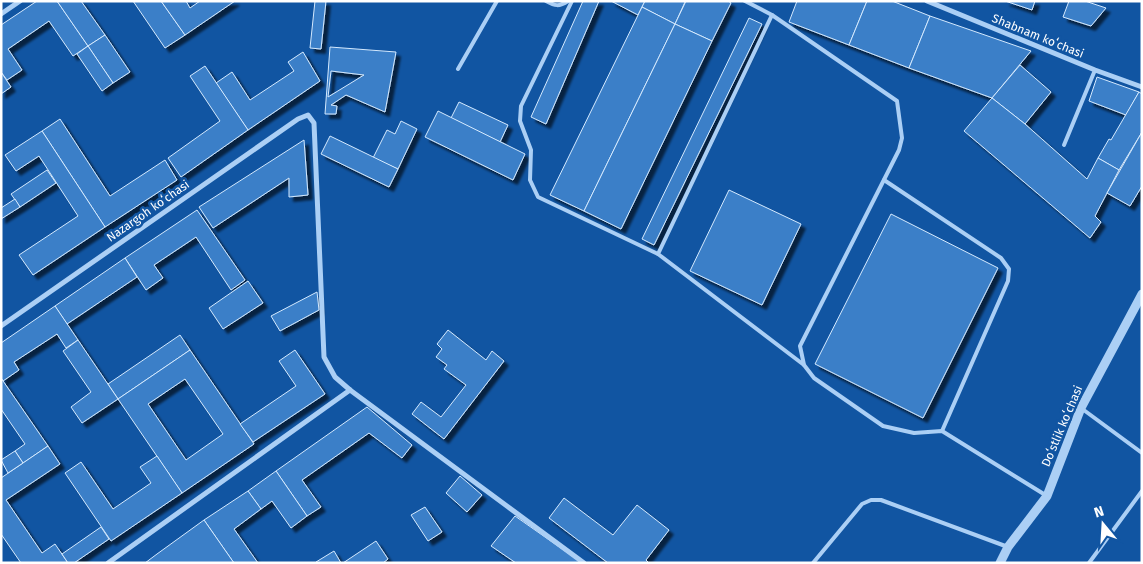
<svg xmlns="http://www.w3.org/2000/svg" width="1143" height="564" font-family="'Fira Sans',sans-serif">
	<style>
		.building { fill: #3a7fc8; stroke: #d4e9fe; fill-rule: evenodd; filter: url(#shadow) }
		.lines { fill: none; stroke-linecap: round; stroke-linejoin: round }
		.service { stroke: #abcff5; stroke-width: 4 }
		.minor { stroke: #abcff5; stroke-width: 5 }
		.tertiary { stroke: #abcff5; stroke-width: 9 }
		.labels { text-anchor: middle; stroke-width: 5; stroke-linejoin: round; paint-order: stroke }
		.street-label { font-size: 12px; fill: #fff; stroke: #1155a2 }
	</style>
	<defs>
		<filter id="shadow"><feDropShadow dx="4.5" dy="4.5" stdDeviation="1" flood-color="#0009"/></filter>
	</defs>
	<rect width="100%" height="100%" fill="#1155a2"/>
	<g class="building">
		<polygon points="37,1 57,1 88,46 73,56 49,21 8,49 22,70 7,80 1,72 1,25"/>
		<polygon points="57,1 81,1 105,35 88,46"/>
		<polygon points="133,1 161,1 185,35 165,48"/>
		<polygon points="161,1 186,1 190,8 200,1 235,1 185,35"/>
		<polygon points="315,1 326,1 321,49 310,48"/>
		<polygon points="583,1 599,1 546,124 531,117"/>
		<polygon points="611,1 645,1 638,15"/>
		<polygon points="645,1 684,1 685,2 675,24 642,7"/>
		<polygon points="686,1 728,1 731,3 712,41 675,24"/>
		<polygon points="797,1 867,1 849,45 789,22"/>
		<polygon points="867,1 892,1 930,16 909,68 849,45"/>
		<polygon points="1005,1 1035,1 1032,10"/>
		<polygon points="1069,1 1085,1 1106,8 1091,26 1063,17"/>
		<polygon points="642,7 675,24 584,211 550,195"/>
		<polygon points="930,16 1031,51 992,98 909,68"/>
		<polygon points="749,18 762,24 654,245 642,239"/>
		<polygon points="675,24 712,41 621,229 584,211"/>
		<polygon points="105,35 130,72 113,83 88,46"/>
		<polygon points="88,46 113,83 102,91 77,54"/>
		<path d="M330,47L396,52L385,112L346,95L331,105L337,106L336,114H325ZM331,71L364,75L328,97Z"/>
		<polygon points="303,52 320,81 248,130 216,83 232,72 250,100 294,71 288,62"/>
		<polygon points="1020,65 1051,92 1025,124 992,98"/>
		<polygon points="205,66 248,130 181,177 168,158 220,121 190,76"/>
		<polygon points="1,72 11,87 1,94"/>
		<polygon points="1097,77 1139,92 1126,115 1089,101"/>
		<polygon points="1139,92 1142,94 1142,132 1119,170 1098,158 1109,139 1111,140"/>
		<polygon points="992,98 1025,124 1087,179 1098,158 1119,170 1095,216 1101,222 1090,238 964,131"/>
		<polygon points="459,102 508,125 500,142 451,118"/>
		<polygon points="438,111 525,154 513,180 425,137"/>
		<polygon points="60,119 110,196 165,160 177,180 105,227 42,131"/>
		<polygon points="401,121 417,129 398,169 373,158 387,130 395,134"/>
		<polygon points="42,131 105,227 33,275 19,255 78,216 39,156 16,171 5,155"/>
		<polygon points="1142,132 1142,186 1130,206 1107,193"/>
		<polygon points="330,136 398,169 389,187 321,154"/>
		<polygon points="304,140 308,195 289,197 289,178 213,228 199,207"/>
		<polygon points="47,170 56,183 20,207 11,194"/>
		<polygon points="729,190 801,224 762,305 690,271"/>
		<polygon points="15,199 20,207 1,219 1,208"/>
		<polygon points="197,210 245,280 231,290 196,237 154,265 163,278 146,290 125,258"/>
		<polygon points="891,214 998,268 923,418 815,364"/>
		<polygon points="125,258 137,277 67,324 55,306"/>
		<polygon points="248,281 263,303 223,329 209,308"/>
		<polygon points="317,292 319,310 280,331 271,316"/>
		<polygon points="55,306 78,340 66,348 57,334 14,362 19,370 3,381 1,378 1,343"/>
		<polygon points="448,330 486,360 492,351 504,361 444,439 412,414 421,402 441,417 466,385 444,369 447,365 436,357 442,349 437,344"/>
		<polygon points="180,335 190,350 118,399 108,384"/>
		<polygon points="78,340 118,399 82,423 71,407 91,392 63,351"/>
		<path d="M190,350L254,444L182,493L118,399ZM185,379L223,434L186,460L148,404Z"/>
		<polygon points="295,350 325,394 253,442 240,424 296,386 279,361"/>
		<polygon points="1,378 48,446 23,463 15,451 25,444 1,409"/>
		<polygon points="367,407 412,445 402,458 369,433 302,480 321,507 307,516 276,471"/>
		<polygon points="48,446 60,464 6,500 42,553 55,544 68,563 21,563 1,534 1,478"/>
		<polygon points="15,451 23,463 8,473 1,460"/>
		<polygon points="157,456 182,493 111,541 65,473 81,462 113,509 151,483 140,467"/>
		<polygon points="276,471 307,516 291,528 272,501 261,509 248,491"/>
		<polygon points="460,476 482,495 467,512 446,493"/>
		<polygon points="248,491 261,509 234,529 258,563 234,563 204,520"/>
		<polygon points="564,498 613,535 637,505 669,530 646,560 649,563 608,563 549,518"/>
		<polygon points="425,507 442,532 428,541 411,515"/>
		<polygon points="515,516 582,563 516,563 491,546"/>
		<polygon points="204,520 234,563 145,563 157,554"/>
		<polygon points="101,527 109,539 74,563 68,563 62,554"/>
		<polygon points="376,541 388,559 383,563 343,563"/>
		<polygon points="334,551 341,563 316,563 316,562"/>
	</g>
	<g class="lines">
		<g class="service">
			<path d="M546,1C555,6 559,7 568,1"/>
			<polyline points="572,1 521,106 520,121 531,150 530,180 538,197 658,254"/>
			<polyline points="745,1 772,15 897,101 902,138 899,150 800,346 804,365 814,378 883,426 914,433 942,431 1047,496"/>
			<polyline points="772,15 658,254 804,365"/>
			<polyline points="458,69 497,1"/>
			<polyline points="1064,145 1095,70"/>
			<polyline points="884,180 1001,258 1009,269 1008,281 942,431"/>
			<polyline points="1081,408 1142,453"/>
			<polyline points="813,563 862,504 871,500 881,500 1008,547"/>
			<polyline points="1089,563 1142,491"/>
		</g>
		<g class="minor">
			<polyline points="927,1 1095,70 1142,87"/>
			<polyline points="1,14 20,1"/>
			<polyline points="1,326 298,119 308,115 314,123 324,357 335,377 350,390 584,563"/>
			<polyline points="108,563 350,390"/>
		</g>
		<polyline class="tertiary" points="1000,563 1008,547 1047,496 1081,408 1142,294"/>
	</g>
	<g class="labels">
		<g class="street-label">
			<text transform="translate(1038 36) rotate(22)" y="4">Shabnam koʻchasi</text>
			<text transform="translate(148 211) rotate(-35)" y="4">Nazargoh koʻchasi</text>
			<text transform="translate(1062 426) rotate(-67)" y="4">Doʻstlik koʻchasi</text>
		</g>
	</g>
	<rect width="1143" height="564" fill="none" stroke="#ffffff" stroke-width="5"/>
	<g transform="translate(1103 524) rotate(342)" stroke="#1155a2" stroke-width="4" paint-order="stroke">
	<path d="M0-4L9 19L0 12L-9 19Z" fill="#ffffff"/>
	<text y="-8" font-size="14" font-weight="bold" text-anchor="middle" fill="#ffffff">N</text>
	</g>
</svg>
